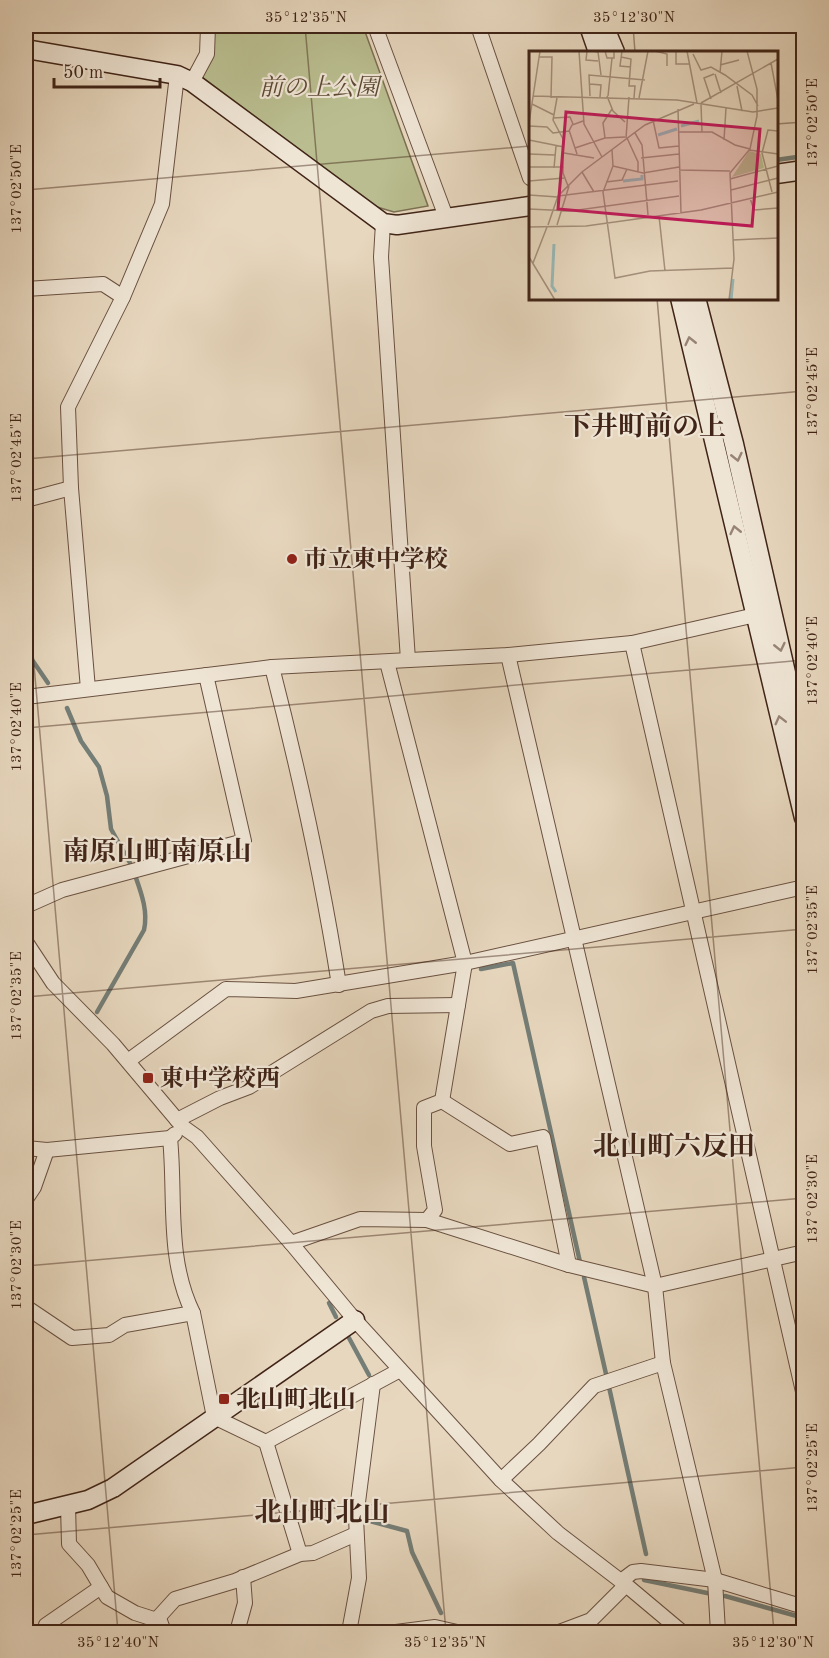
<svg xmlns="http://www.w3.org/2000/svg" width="829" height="1658" font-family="'Old Standard TT','Noto Serif JP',serif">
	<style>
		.green { fill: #b9bd8f; stroke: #7c7053; stroke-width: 1.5 }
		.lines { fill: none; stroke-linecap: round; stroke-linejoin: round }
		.stream { stroke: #747d76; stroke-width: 4.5 }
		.street-casing { stroke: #6a5141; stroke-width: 16 }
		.secondary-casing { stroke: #402417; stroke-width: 21 }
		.street { stroke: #efe5d5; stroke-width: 14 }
		.secondary { stroke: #efe5d5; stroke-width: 18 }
		.oneway { stroke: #988476 }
		.ticks { fill: none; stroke: #402417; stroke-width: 1.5; stroke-opacity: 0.45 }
		.poi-dot { fill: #8f2418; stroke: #efe5d5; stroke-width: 2 }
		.labels { text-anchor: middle; stroke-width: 4.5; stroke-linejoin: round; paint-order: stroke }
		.park-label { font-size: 24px; font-style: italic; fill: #5e4a35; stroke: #efe5d5 }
		.poi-label { font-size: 24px; font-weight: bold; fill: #402417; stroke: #efe5d5; text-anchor: start }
		.quarter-label { font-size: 27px; font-weight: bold; fill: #402417; stroke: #efe5d5 }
		.inset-river { fill: none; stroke: #97b8b6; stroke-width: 3 }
		.inset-road { fill: none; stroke: #a48f7b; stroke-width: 1.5 }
		.view { fill: #c2185b; fill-opacity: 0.15; stroke: #c2185b; stroke-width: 3 }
		.inset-edge { fill: none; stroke: #402417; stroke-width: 3 }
		.neatline { fill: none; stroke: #402417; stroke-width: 2 }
		.ticks-label { font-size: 15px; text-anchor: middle; fill: #402417 }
	</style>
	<rect width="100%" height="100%" fill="#e7d7be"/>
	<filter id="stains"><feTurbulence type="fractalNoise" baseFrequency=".00333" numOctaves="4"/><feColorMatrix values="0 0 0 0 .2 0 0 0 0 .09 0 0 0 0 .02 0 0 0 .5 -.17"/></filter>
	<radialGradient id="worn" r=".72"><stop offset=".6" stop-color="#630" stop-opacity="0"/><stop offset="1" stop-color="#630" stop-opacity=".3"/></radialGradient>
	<polygon class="green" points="215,26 363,26 428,206 394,212 377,207 202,77 213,53"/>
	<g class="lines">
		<g class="stream">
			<polyline points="776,160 804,156"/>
			<polyline points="26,651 48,683"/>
			<polyline points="67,708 81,741 99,767 107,796 111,829 130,863"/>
			<polyline points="481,969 513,963 580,1262"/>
			<path d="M97,1012L144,930C148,912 142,895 136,878"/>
			<polyline points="584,1277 606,1374"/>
			<polyline points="329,1303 336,1317"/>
			<polyline points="349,1338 369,1375"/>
			<polyline points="609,1387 646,1554"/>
			<polyline points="366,1520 407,1531 412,1552 441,1613"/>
			<polyline points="644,1580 712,1594"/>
			<polyline points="725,1596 804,1618"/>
		</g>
		<g class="street-casing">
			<g id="street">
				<polyline points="375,26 446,217"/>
				<polyline points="478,26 530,178"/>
				<polyline points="192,82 207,54 208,26"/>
				<polyline points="383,223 381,257 408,660"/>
				<polyline points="26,289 103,284 123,297"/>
				<polyline points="26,500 71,488"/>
				<polyline points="632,643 804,1396"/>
				<polyline points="508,655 655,1286 663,1363 715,1580 718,1632"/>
				<polyline points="387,662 465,963 442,1101 424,1108 424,1146 435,1210 427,1220"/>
				<path d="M272,667C299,772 322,877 339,985"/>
				<polyline points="88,689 71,488 68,407 123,297 162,204 177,75"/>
				<polyline points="26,697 272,667 508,655 632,643 764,613"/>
				<polyline points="26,906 62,890 244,841 206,675"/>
				<polyline points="26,942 53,983 113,1044 183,1127 197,1137 291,1243 355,1320 501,1480 558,1533 626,1585 682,1632"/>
				<polyline points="128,1061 226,989 296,991 465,963 804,887"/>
				<polyline points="442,1101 510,1144 543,1137 569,1265"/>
				<polyline points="177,1120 220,1098 249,1087 371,1011 388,1006 458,1005"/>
				<polyline points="26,1148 47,1150 170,1138 175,1134"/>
				<polyline points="26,1199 34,1187 47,1150"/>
				<polyline points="291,1243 360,1219 427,1220 569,1265 655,1286 804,1252"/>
				<path d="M26,1307L72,1338L109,1335L125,1325L193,1313C166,1258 176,1197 170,1138"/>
				<polyline points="193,1313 214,1417 266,1442 300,1554"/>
				<polyline points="266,1442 400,1370"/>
				<polyline points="501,1480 539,1444 594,1386 663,1363"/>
				<polyline points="68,1505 69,1544 88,1565 107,1597 135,1613 160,1621 164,1632"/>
				<polyline points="621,1581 633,1572 641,1571 715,1580 804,1607"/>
				<polyline points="156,1620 175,1599 235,1581 300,1554 313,1553 356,1534"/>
				<polyline points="47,1632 46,1625 101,1587"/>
				<polyline points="237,1632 245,1603 243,1577"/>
				<polyline points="349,1632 359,1578 356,1518 373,1384"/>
				<polyline points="396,1632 435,1627 457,1632"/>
				<polyline points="559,1632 591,1620 626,1585"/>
			</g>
		</g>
		<g class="secondary-casing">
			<g id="secondary">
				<polyline points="589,26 598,52"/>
				<polyline points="604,26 615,52"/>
				<polyline points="26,49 177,75 192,82 383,223 397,225 530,206"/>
				<polyline points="776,174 804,170"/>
				<polyline points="680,298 804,818"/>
				<polyline points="696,298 734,444 804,752"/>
				<polyline points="26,1515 88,1500 113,1488 355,1320"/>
			</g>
		</g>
		<use href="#street" class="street"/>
		<use href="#secondary" class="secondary"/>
	</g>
	<defs><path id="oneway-chevron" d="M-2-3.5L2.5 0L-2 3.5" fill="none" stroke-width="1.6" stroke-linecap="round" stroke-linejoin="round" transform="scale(1.5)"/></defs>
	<g class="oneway">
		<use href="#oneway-chevron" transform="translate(690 341) rotate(-103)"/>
		<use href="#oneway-chevron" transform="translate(737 457) rotate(77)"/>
		<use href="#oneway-chevron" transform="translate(735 530) rotate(-103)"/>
		<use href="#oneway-chevron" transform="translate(780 647) rotate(77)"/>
		<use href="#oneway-chevron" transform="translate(780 720) rotate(-104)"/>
	</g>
	<path class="ticks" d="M305,26L446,1632M633,26L635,52M776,124L804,122M26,190L530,146M657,298L774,1632M26,459L804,391M26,573L118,1632M26,728L804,660M26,997L804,929M26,1266L804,1198M26,1535L804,1467"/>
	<g class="poi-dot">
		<circle cx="292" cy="559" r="6"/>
		<rect x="142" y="1072" width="12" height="12" rx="3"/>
		<rect x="218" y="1393" width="12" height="12" rx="3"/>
	</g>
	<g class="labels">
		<g class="park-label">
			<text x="319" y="95">前の上公園</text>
		</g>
		<g class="poi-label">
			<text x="304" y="567">市立東中学校</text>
			<text x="160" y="1086">東中学校西</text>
			<text x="236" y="1407">北山町北山</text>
		</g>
		<g class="quarter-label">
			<text x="645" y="435">下井町前の上</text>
			<text x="157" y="860">南原山町南原山</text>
			<text x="674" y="1155">北山町六反田</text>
			<text x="322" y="1521">北山町北山</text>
		</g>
	</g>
	<g transform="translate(529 51)">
		<rect width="249" height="249" fill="#e7d7be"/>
		<path d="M220,100L232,103L235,117L203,126Z" fill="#b9bd8f"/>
		<path class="inset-river" d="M152,75L170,70M129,84L148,78M94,130L113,128V124M25,193L23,235L27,241M202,249L204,228"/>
		<path class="inset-road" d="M50,0L55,73L73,106M58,0L57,9L69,10M64,0L69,1L72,24M76,0L78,7H85V0M93,0L91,15L102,16M126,0L138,3V15M147,0V13H161M158,0L168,52M164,3L172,19L182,16L196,24L223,44L229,55M10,6H23L22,47M92,6L102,8L100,35H106L105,47M242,12L249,49M191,14L210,9M191,22L193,0M186,23L192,42M61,33L72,34L71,46M208,35L213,60M4,45L148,49L224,61L249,57M61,45L60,24L116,29M78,45L84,60L96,71M79,45L83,7M28,47L24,69L34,88V122L39,135M110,47L119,0M182,48L175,27L185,23M172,52L249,8M3,53L25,64M172,53L173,81M83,58L74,72L76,87L96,86M149,58L152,162M24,67L41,66L44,73M124,69L130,97L150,95M0,72L11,0M0,75L18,76L24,82L40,80L43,74L54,70M40,79L48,103M150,81H183L206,94L221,98M106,82L113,94L119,164M97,87L100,46M98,87L109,111V121M0,89L35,96M195,89L197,57M46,97L76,87M83,99L84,115L74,141L86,227L121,220L204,217M220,99L249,103M35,102L65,107M0,103L26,104M112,107L150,103M84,115L114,122L150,116M0,116H35M25,117L27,95M150,119L201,120M53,121L65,141M201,128L249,115M0,130L35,127M77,131L93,129L98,118M202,139L249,127M243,141L233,102L239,79L249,80M0,144L29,146M29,145L149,130M221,147L225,159L249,157M249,157V183M0,158L42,160L150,145M130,165L136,220M19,174L29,145L53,121L116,74L165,53M28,174L40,135M0,176L57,175L172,159L249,141M204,189L249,187M0,206L26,249M4,212L18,176M200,249L205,208L201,122L221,98L228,65V38L218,0"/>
		<path class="view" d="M37,61L231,78L223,175L29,158Z"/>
		<rect width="249" height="249" class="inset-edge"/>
	</g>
	<rect width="829" height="1658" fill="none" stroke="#e7d7be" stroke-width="66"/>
	<path d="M54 78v9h106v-9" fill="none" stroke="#402417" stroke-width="3"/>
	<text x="63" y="78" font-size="18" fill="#402417" stroke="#efe5d5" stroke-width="4.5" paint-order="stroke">50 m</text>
	<rect x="33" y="33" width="763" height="1592" class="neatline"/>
	<g class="ticks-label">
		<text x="306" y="22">35°12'35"N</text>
		<text x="634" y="22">35°12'30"N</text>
		<text transform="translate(812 123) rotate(-90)" y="5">137°02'50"E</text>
		<text transform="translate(16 189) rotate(-90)" y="5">137°02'50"E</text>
		<text transform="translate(812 392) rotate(-90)" y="5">137°02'45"E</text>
		<text transform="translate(16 458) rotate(-90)" y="5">137°02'45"E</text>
		<text transform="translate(812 661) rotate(-90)" y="5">137°02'40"E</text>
		<text transform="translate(16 727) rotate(-90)" y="5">137°02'40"E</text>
		<text transform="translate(812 930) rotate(-90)" y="5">137°02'35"E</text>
		<text transform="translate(16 996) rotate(-90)" y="5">137°02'35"E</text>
		<text transform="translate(812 1199) rotate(-90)" y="5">137°02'30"E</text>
		<text transform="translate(16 1265) rotate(-90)" y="5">137°02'30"E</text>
		<text transform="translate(812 1468) rotate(-90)" y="5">137°02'25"E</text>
		<text transform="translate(16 1534) rotate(-90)" y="5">137°02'25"E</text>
		<text x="118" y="1647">35°12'40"N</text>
		<text x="445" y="1647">35°12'35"N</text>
		<text x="773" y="1647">35°12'30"N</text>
	</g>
	<rect width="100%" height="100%" filter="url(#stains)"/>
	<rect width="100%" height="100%" fill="url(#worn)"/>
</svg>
